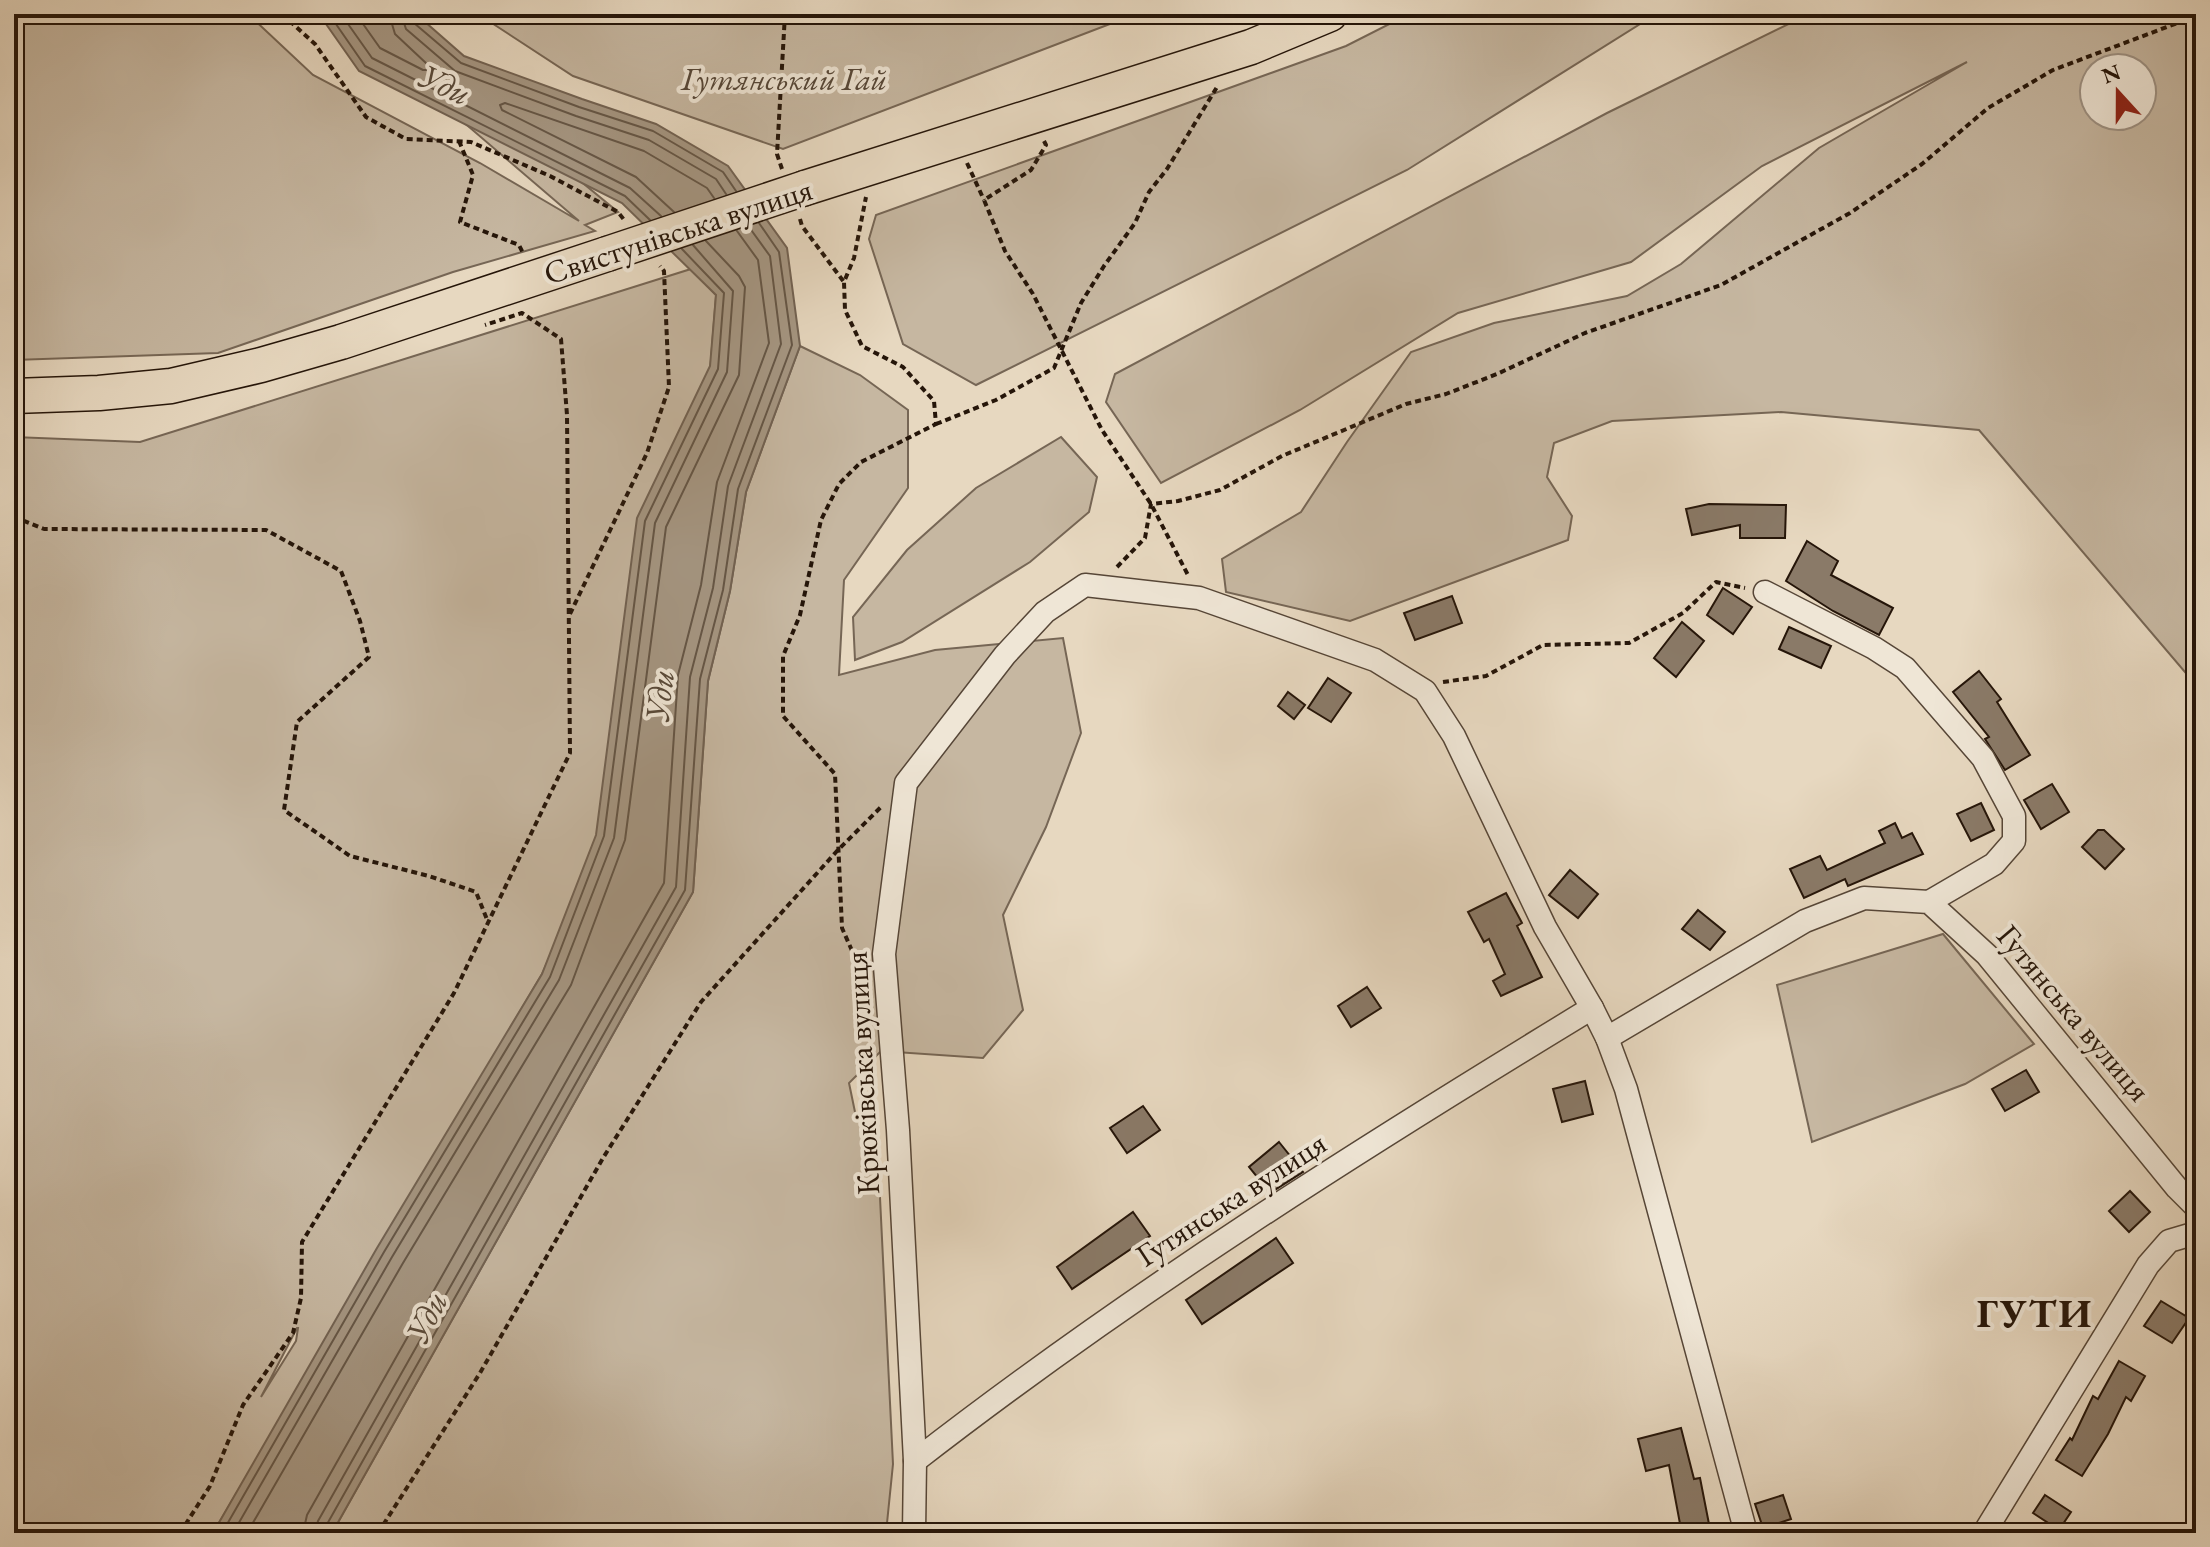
<svg xmlns="http://www.w3.org/2000/svg" width="2210" height="1547" font-family="'EB Garamond',serif">
	<style>
		.green { fill: #c6b7a1; stroke: #766655; stroke-width: 2; fill-rule: evenodd }
		.water { fill: #a59682; stroke: #726252; stroke-width: 2 }
		.lines { fill: none; stroke-linecap: round; stroke-linejoin: round }
		.shore { stroke: #655646; stroke-width: 2 }
		.building { fill: #8a7a68; stroke: #251509; stroke-width: 2 }
		.street-casing { stroke: #564637; stroke-width: 25 }
		.primary-casing { stroke: #251509; stroke-width: 37 }
		.path { stroke: #251509; stroke-width: 4; stroke-dasharray: 6 4; stroke-linecap: butt }
		.street { stroke: #efe6d6; stroke-width: 22 }
		.primary { stroke: #e7d8c0; stroke-width: 34 }
		.primary-bridge-casing { stroke: #251509; stroke-width: 37; stroke-linecap: butt }
		.primary-bridge { stroke: #e7d8c0; stroke-width: 34 }
		.labels { text-anchor: middle; stroke-width: 8; stroke-linejoin: round; paint-order: stroke }
		.park-label { font-size: 32px; font-style: italic; fill: #554637; stroke: #efe6d6 }
		.street-label { font-size: 32px; fill: #251509; stroke: #efe6d6 }
		.water-label { font-size: 34px; font-style: italic; fill: #584939; stroke: #efe6d6 }
		.district-label { font-size: 40px; font-weight: bold; letter-spacing: 2px; fill: #251509; stroke: #efe6d6 }
	</style>
	<rect width="100%" height="100%" fill="#e7d8c0"/>
	<filter id="stains"><feTurbulence type="fractalNoise" baseFrequency=".0025" numOctaves="4"/><feColorMatrix values="0 0 0 0 .2 0 0 0 0 .09 0 0 0 0 .02 0 0 0 .5 -.17"/></filter>
	<radialGradient id="worn" r=".72"><stop offset=".6" stop-color="#630" stop-opacity="0"/><stop offset="1" stop-color="#630" stop-opacity=".3"/></radialGradient>
	<g class="green">
		<polygon points="14,14 248,14 313,75 480,163 579,221 337,14 377,14 618,212 585,225 595,231 453,272 218,353 14,360"/>
		<polygon points="478,14 1136,14 783,149 573,76"/>
		<polygon points="1409,14 1656,14 1407,170 976,385 903,344 869,239 876,215 1346,46"/>
		<path d="M1809,14H2196V685L1979,430L1781,412L1612,421L1554,443L1547,477L1572,516L1568,540L1350,621L1226,592L1222,559L1301,512L1347,442L1411,352L1494,323L1627,296L1681,264L1819,148L1967,62L1762,166L1631,262L1458,313L1300,410L1161,483L1106,402L1115,374L1607,113ZM2094,68H2142V116H2094Z"/>
		<path d="M691,269L716,295L710,372L604,837L542,974L213,1533H14V437L140,442ZM298,1328L296,1341L261,1397L297,1328Z"/>
		<polygon points="800,346 860,375 908,410 908,488 844,580 839,675 935,650 1063,638 1081,733 1046,827 1003,915 1023,1010 983,1058 881,1051 849,1083 855,1112 877,1136 893,1464 886,1533 332,1533 693,892 708,681 730,591 746,492"/>
		<polygon points="1061,437 1097,477 1089,512 1030,562 902,642 855,660 853,617 907,550 976,488"/>
		<polygon points="1943,934 2034,1044 1965,1084 1812,1142 1777,985"/>
	</g>
	<polygon class="water" points="319,14 416,14 464,56 582,99 656,124 728,166 787,248 800,346 746,492 730,591 708,681 693,892 332,1533 213,1533 377,1248 542,974 596,835 637,518 710,366 716,295 622,203 359,71"/>
	<g class="lines">
		<g class="shore">
			<polyline points="329,14 365,66 625,196 650,220"/>
			<polyline points="341,14 372,58 630,188 661,216"/>
			<polyline points="356,14 380,48 423,70 427,70 427,64 395,34 389,14"/>
			<polyline points="401,14 406,29 455,71 576,116 649,140 716,179 726,194"/>
			<polyline points="411,14 414,23 461,63 579,107 653,131 723,172 736,191"/>
			<polyline points="674,212 636,177 502,110 500,105 505,103 644,151 707,188 714,198"/>
			<polyline points="222,1533 384,1252 550,977 604,836 645,521 718,369 724,293 682,249"/>
			<polyline points="233,1533 392,1257 559,980 614,838 655,523 727,372 733,291 693,245"/>
			<polyline points="247,1533 403,1263 571,985 625,840 666,527 739,375 745,287 739,276 706,241"/>
			<polyline points="303,1533 307,1515 664,883 678,675 701,585 717,482 769,343 758,260 737,231"/>
			<polyline points="315,1533 318,1521 676,887 690,677 713,588 728,486 781,344 770,256 749,227"/>
			<polyline points="325,1533 326,1526 685,890 700,679 723,590 738,489 792,345 779,252 759,223"/>
		</g>
	</g>
	<g class="building">
		<polygon points="1709,504 1786,505 1785,538 1740,538 1740,525 1692,535 1686,509"/>
		<polygon points="1807,541 1838,561 1831,575 1893,608 1879,635 1833,611 1786,581"/>
		<polygon points="1723,588 1752,607 1733,634 1707,615"/>
		<polygon points="1452,596 1462,623 1415,640 1404,613"/>
		<polygon points="1682,622 1704,641 1676,677 1654,658"/>
		<polygon points="1789,627 1831,646 1821,668 1779,649"/>
		<polygon points="1979,671 2001,699 1997,702 2030,755 2005,770 1985,739 1989,737 1953,692"/>
		<polygon points="1328,678 1351,693 1331,722 1308,708"/>
		<polygon points="1288,692 1305,705 1294,719 1278,706"/>
		<polygon points="2052,784 2069,812 2041,829 2024,800"/>
		<polygon points="1981,803 1994,830 1971,841 1957,814"/>
		<polygon points="1895,823 1902,838 1912,833 1923,854 1848,886 1845,879 1804,898 1790,869 1820,856 1827,870 1885,843 1879,831"/>
		<polygon points="2098,830 2104,830 2124,849 2105,869 2082,847"/>
		<polygon points="1570,870 1598,894 1578,918 1549,895"/>
		<polygon points="1506,893 1522,923 1517,926 1542,977 1501,996 1493,981 1505,974 1489,939 1484,942 1468,912"/>
		<polygon points="1698,910 1725,932 1710,950 1682,929"/>
		<polygon points="1367,987 1381,1008 1351,1027 1338,1006"/>
		<polygon points="2026,1070 2039,1092 2005,1111 1992,1089"/>
		<polygon points="1585,1081 1593,1114 1562,1122 1553,1089"/>
		<polygon points="1143,1106 1160,1130 1127,1153 1110,1128"/>
		<polygon points="1279,1142 1303,1172 1270,1193 1249,1167"/>
		<polygon points="2130,1191 2150,1212 2129,1232 2109,1211"/>
		<polygon points="1133,1212 1150,1236 1072,1289 1057,1267"/>
		<polygon points="1276,1238 1293,1263 1202,1324 1186,1300"/>
		<polygon points="2161,1301 2189,1318 2172,1343 2144,1326"/>
		<polygon points="2119,1361 2145,1376 2131,1401 2126,1397 2108,1434 2082,1476 2056,1460 2070,1438 2072,1440 2093,1396 2098,1399"/>
		<polygon points="1681,1428 1694,1479 1700,1478 1709,1524 1681,1529 1669,1465 1646,1471 1638,1439"/>
		<polygon points="1783,1495 1791,1519 1763,1528 1755,1504"/>
		<polygon points="2045,1495 2071,1512 2059,1530 2033,1513"/>
	</g>
	<g class="lines">
		<g class="street-casing">
			<g id="street">
				<polyline points="1765,592 1874,648 1905,668 1983,758 2014,816 2014,841 1994,864 1929,902"/>
				<polyline points="1607,1038 1805,921 1864,898 1929,902 1987,955 2177,1188 2196,1207"/>
				<path d="M915,1461C1130,1294 1360,1149 1592,1008"/>
				<polyline points="914,1533 915,1461 898,1130 884,954 906,783 1005,655 1045,612 1085,585 1199,598 1375,660 1425,691 1454,736 1545,927 1592,1008 1607,1038 1626,1089 1746,1533"/>
				<polyline points="1984,1533 2148,1265 2169,1241 2196,1233"/>
			</g>
		</g>
		<g class="primary-casing">
			<g id="primary">
				<polyline points="805,188 1251,47 1330,14"/>
				<polyline points="14,396 99,393 171,386 261,365 341,342 607,254"/>
			</g>
		</g>
		<g class="path">
			<polyline points="282,14 315,44 366,117 406,139 471,142 550,176 618,212 625,221"/>
			<polyline points="459,141 473,175 460,222 519,245 523,253"/>
			<polyline points="1044,141 1046,145 1031,170 984,200 1005,251 1033,294 1102,430 1151,504 1189,577"/>
			<polyline points="967,163 984,200"/>
			<polyline points="782,169 777,154 785,14"/>
			<polyline points="800,219 802,226 844,282"/>
			<polyline points="936,424 996,400 1054,368 1081,303 1104,266 1135,223 1149,192 1167,169 1217,87"/>
			<polyline points="14,517 44,529 266,530 341,571 360,621 369,657 297,722 284,810 350,856 429,876 476,892 488,922"/>
			<polyline points="1117,567 1145,538 1151,504 1178,501 1220,490 1282,456 1406,404 1446,394 1497,374 1585,333 1721,285 1850,213 1922,164 1988,108 2053,70 2196,16"/>
			<polyline points="570,614 647,453 669,387 664,271 660,266"/>
			<polyline points="1443,682 1486,676 1543,645 1629,643 1683,613 1716,582 1745,588"/>
			<polyline points="864,978 842,928 835,774 783,716 783,656 800,615 821,520 839,484 861,462 936,424 934,401 903,367 862,346 845,310 844,282 854,258 866,197"/>
			<polyline points="180,1533 210,1486 243,1405 293,1333 301,1298 302,1242 454,993 570,753 567,415 561,339 522,313 485,325"/>
			<polyline points="378,1533 480,1373 603,1158 701,1002 837,851 881,807"/>
		</g>
		<use href="#street" class="street"/>
		<use href="#primary" class="primary"/>
		<g class="primary-bridge-casing">
			<polyline id="primary-bridge" points="607,254 805,188"/>
		</g>
		<use href="#primary-bridge" class="primary-bridge"/>
	</g>
	<g class="labels">
		<g class="park-label">
			<text x="784" y="90">Гутянський Гай</text>
		</g>
		<g class="street-label">
			<text transform="translate(678 231) rotate(-18)" y="11">Свистунівська вулиця</text>
			<text transform="translate(2074 1013) rotate(50)" y="11">Гутянська вулиця</text>
			<text transform="translate(862 1073) rotate(-93)" y="11">Крюківська вулиця</text>
			<text transform="translate(1231 1199) rotate(-33)" y="11">Гутянська вулиця</text>
		</g>
		<g class="water-label">
			<text transform="translate(445 84) rotate(25)" y="12">Уди</text>
			<text transform="translate(659 696) rotate(-83)" y="12">Уди</text>
			<text transform="translate(426 1317) rotate(-63)" y="12">Уди</text>
		</g>
		<g class="district-label">
			<text x="2035" y="1327">ГУТИ</text>
		</g>
	</g>
	<rect width="2210" height="1547" fill="none" stroke="#e7d8c0" stroke-width="48"/>
	<rect x="16" y="16" width="2178" height="1515" fill="none" stroke="#251509" stroke-width="4"/>
	<rect x="24" y="24" width="2162" height="1499" fill="none" stroke="#251509" stroke-width="2"/>
	<g transform="translate(2118 92) rotate(339)"><circle r="38" fill="#efe6d6" stroke="#9e9284" stroke-width="2"/>
	<path d="M0-6L14 30L0 20L-14 30Z" fill="#8f2418"/>
	<text y="-12" font-size="22" font-weight="bold" text-anchor="middle" fill="#251509">N</text>
	</g>
	<rect width="100%" height="100%" filter="url(#stains)"/>
	<rect width="100%" height="100%" fill="url(#worn)"/>
</svg>
